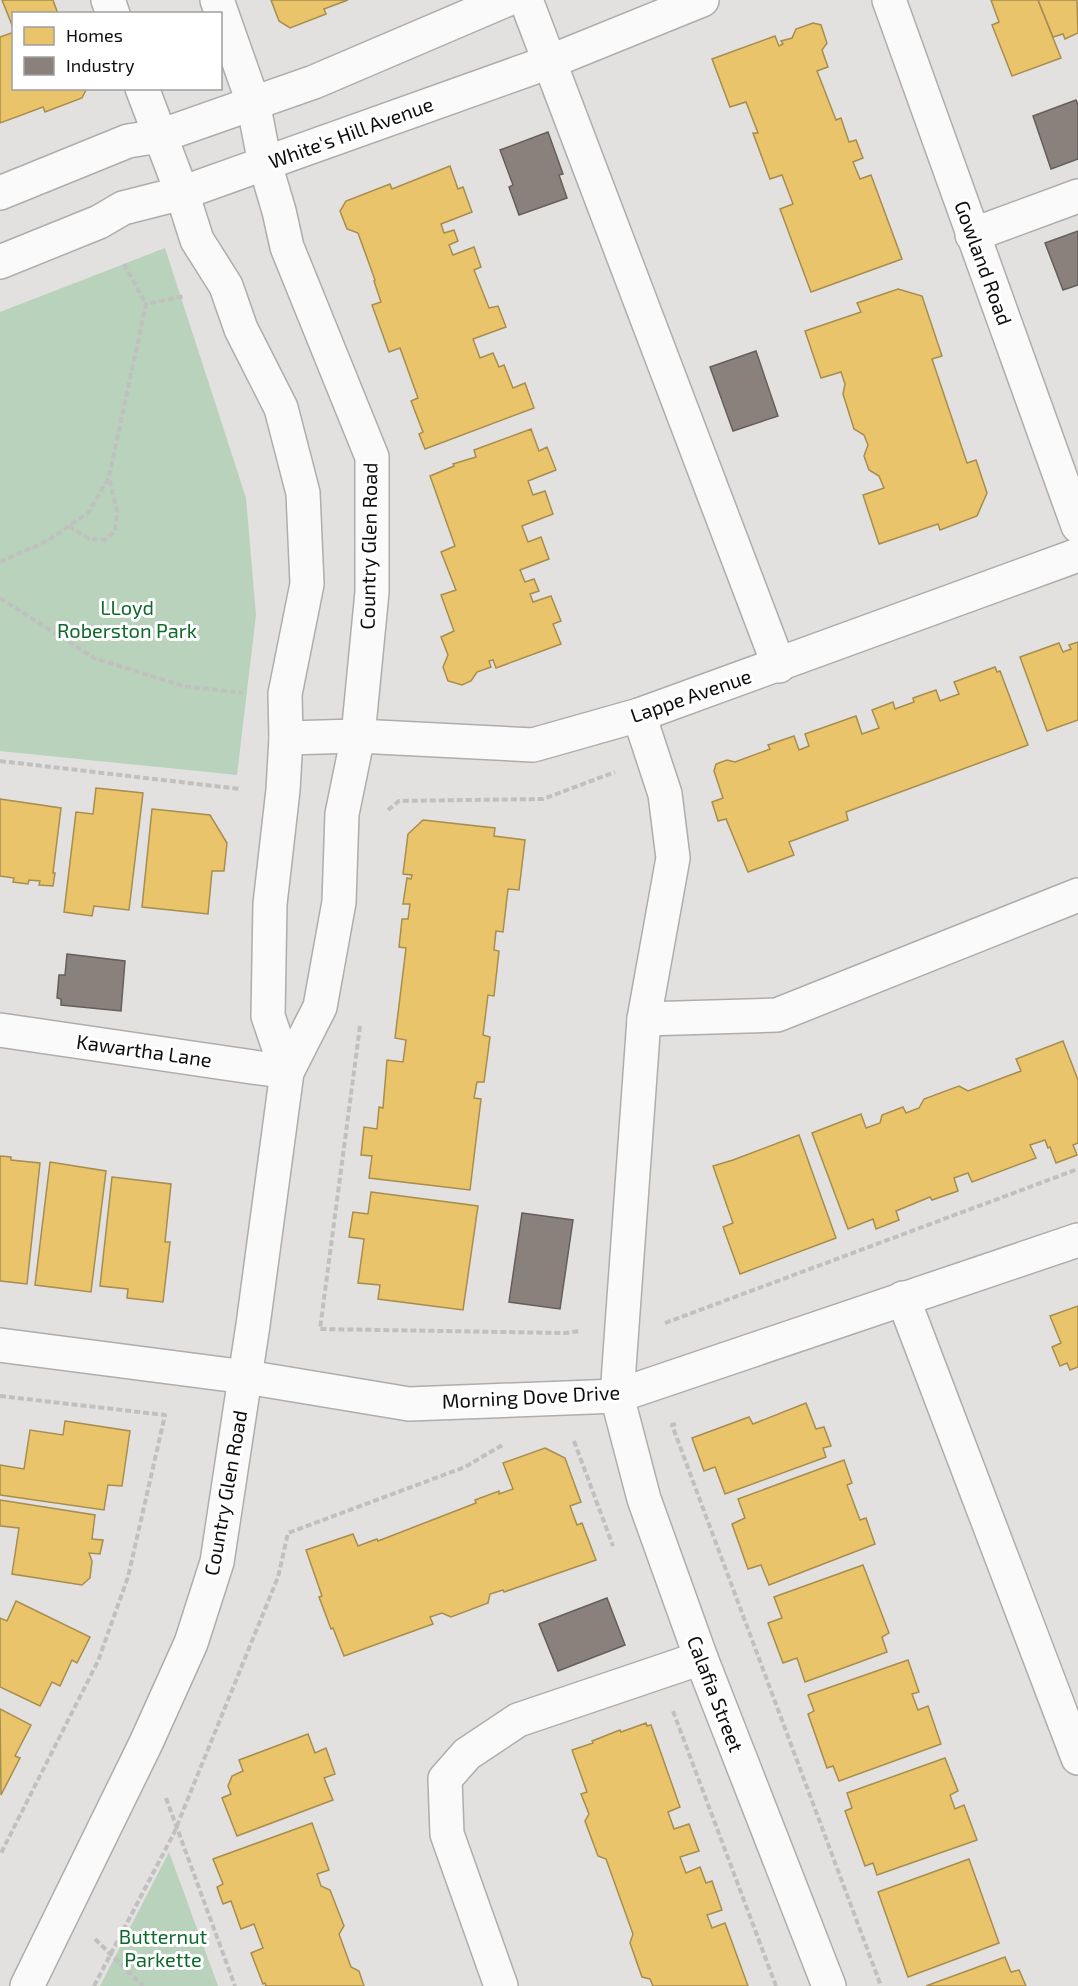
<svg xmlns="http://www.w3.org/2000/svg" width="1078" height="1986" font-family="'Exo 2',sans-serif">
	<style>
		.green { fill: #b9d2bb }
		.homes { fill: #e9c46a; stroke: #a78d4e; stroke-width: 1.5 }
		.industry { fill: #8a817c; stroke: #655e5a; stroke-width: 1.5 }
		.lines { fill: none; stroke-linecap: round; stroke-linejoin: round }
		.minor-casing { stroke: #afadac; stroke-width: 36 }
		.path { stroke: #c0c0c0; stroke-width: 4; stroke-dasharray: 6 3; stroke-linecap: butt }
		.minor { stroke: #fbfafa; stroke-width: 33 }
		.labels { text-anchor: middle; stroke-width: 6; stroke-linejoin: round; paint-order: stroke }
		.street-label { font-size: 20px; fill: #0e0d0c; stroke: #fff }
		.park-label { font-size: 20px; fill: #0f682c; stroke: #fff }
	</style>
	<rect width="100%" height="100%" fill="#e3e1df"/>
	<g class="green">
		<polygon points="165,248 246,498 256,615 237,775 0,751 0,312"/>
		<polygon points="169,1852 218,1986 100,1986"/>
	</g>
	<g class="homes">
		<polygon points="2,0 53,0 58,14 14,14 14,30"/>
		<polygon points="271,0 348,0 324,9 326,14 290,28 279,21"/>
		<polygon points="991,0 1038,0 1061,58 1012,76 992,25 999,22"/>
		<polygon points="1038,0 1077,0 1078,33 1065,39 1063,34 1053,37"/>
		<polygon points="813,23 821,25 827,43 822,50 828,67 817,71 836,120 841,118 849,142 856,140 863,158 853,162 860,179 871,175 902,259 811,292 780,209 793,204 782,175 770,179 753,133 758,133 746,102 730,107 712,59 775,36 779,46 783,44 781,41 792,38 796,29"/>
		<polygon points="14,32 14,88 87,88 82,98 45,112 43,107 0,123 0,37"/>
		<polygon points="450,166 458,189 463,187 472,212 441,224 444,233 454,230 458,241 449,245 453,255 474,247 481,267 474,270 489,308 498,306 506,327 473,339 480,358 493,353 499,367 504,365 513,388 525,383 534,408 425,449 419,434 423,432 411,401 418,398 400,348 389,352 372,305 381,302 374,281 375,280 358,233 347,229 340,211 346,201 390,184 392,189"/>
		<polygon points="898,289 922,296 942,356 932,359 967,463 976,460 987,493 977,516 940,530 938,524 879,544 863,495 884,488 879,476 869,470 864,456 868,445 864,435 854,429 843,394 845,384 841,372 821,378 805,331 861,312 857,303"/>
		<polygon points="531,429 539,451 547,447 556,470 528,481 533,495 545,491 553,514 522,526 528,542 541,537 549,559 520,570 525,582 534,579 539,591 530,594 533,602 551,596 561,621 553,624 561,644 496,668 493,660 489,661 491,667 477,672 471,681 462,685 448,681 443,667 448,655 441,637 454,631 441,595 456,590 441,552 455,546 430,476 454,466 453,464 476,457 474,450"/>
		<polygon points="1078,642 1078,720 1047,731 1020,657 1059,643 1063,652 1071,649 1069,645"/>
		<polygon points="995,667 997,672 1000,671 1028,745 846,812 848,820 789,842 794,855 748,872 726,819 718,821 712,802 723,798 714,771 716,764 727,760 735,762 770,749 768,745 794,736 799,750 809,746 805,734 856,716 862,734 879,728 872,710 893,702 895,709 914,702 913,698 936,690 940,701 959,694 954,682"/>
		<polygon points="96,788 143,793 129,910 94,906 92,916 64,912 76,812 93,814"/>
		<polygon points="0,799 61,808 53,873 55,873 53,886 39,885 40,881 29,880 28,884 13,882 14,878 0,876"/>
		<polygon points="152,809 210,815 227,843 224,871 212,871 208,914 142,907"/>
		<polygon points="423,820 495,828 494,836 525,840 519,890 508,889 503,932 496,931 494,950 499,951 494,996 488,995 483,1035 490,1037 484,1082 477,1082 474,1098 481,1099 470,1190 369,1178 372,1156 361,1155 364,1127 377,1129 379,1107 383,1108 387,1060 403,1062 406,1040 395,1038 406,948 399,947 402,919 408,919 410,904 403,904 407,878 411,879 412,875 403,874 408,834"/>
		<polygon points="1063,1041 1078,1080 1078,1143 1073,1145 1077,1155 1056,1163 1050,1147 1048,1148 1045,1140 1030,1145 1036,1158 972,1182 968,1173 954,1178 958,1191 932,1200 930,1197 896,1211 899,1220 876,1229 873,1219 848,1229 812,1133 861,1114 866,1128 880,1123 882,1115 903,1107 906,1113 919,1108 924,1099 959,1086 968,1091 1021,1071 1016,1059"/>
		<polygon points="799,1135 836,1238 740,1274 723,1227 733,1223 713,1166 733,1160"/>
		<polygon points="0,1156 11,1157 11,1160 40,1163 27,1284 0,1281"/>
		<polygon points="50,1162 106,1171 91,1292 35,1285"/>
		<polygon points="112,1177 171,1184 165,1242 170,1242 163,1302 127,1298 128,1289 100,1286"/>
		<polygon points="371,1192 478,1206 463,1310 378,1299 380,1285 358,1283 364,1239 349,1237 353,1212 368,1214"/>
		<polygon points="1078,1306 1078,1367 1070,1370 1067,1363 1060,1366 1052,1347 1061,1343 1050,1316"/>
		<polygon points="806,1403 816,1429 824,1427 831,1446 823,1448 826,1457 725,1494 715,1467 704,1471 692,1438 749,1417 753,1424"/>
		<polygon points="65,1421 130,1431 122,1486 108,1485 104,1510 0,1495 0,1465 24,1469 30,1430 63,1435"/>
		<polygon points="545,1448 565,1458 581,1502 570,1506 577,1525 582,1523 596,1560 504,1592 503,1590 490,1594 488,1603 451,1617 442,1613 430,1617 433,1624 344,1656 333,1628 331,1629 319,1597 322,1596 306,1550 353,1534 358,1546 377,1539 378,1541 476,1503 475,1500 499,1491 499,1494 513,1489 503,1463"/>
		<polygon points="844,1460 852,1483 847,1485 860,1520 866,1518 875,1544 769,1585 761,1565 748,1569 732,1524 745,1518 738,1499"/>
		<polygon points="0,1500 95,1515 92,1539 103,1540 100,1554 89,1553 92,1561 90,1578 82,1585 12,1574 19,1528 0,1526"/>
		<polygon points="863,1565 889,1633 882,1637 887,1652 805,1682 797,1658 783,1663 768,1623 782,1618 774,1597"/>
		<polygon points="16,1601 90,1637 77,1663 72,1660 60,1686 52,1682 40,1706 0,1687 0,1618 7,1621"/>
		<polygon points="908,1660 919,1692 912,1694 918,1710 928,1706 941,1744 839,1781 833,1766 827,1768 808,1714 814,1711 808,1695"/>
		<polygon points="0,1709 31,1725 15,1756 20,1758 1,1795"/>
		<polygon points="646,1723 647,1726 651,1725 680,1807 668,1812 674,1829 689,1824 699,1851 680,1857 686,1873 700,1867 706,1883 712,1881 722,1910 707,1915 712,1928 725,1923 748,1986 653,1986 650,1979 642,1977 630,1943 633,1934 606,1859 598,1856 585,1821 589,1814 581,1794 587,1792 572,1750 593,1743 592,1741 620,1730 621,1732"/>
		<polygon points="308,1734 315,1753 326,1748 335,1774 324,1778 333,1800 237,1836 222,1798 231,1794 228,1786 232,1776 243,1771 239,1760"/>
		<polygon points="945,1758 958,1791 950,1795 955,1809 964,1805 977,1840 877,1875 873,1863 865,1866 845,1811 852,1808 847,1793"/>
		<polygon points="312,1823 329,1870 317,1874 321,1886 330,1890 344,1926 339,1934 351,1967 359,1971 364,1986 266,1986 265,1983 263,1984 251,1953 263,1948 254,1924 241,1929 231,1901 223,1904 217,1887 223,1884 213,1859"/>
		<polygon points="969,1859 999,1943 908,1977 878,1892"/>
		<polygon points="1005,1957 1011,1972 1019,1970 1026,1986 926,1986"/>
	</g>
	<g class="industry">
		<polygon points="1076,100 1078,105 1078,159 1051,169 1033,116"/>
		<polygon points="548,132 563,174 559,175 567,198 519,215 509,187 513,185 500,150"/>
		<polygon points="1078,231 1078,285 1063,290 1045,243"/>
		<polygon points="756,351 778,416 733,431 710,367"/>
		<polygon points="67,954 125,961 121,1011 61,1005 61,999 57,998 59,975 65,975"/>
		<polygon points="522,1213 573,1220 560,1309 509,1302"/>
		<polygon points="607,1598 625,1645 558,1671 539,1624"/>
	</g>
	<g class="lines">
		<g class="minor-casing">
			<g id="minor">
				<polyline points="108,0 113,14"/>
				<polyline points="526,0 779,666"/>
				<polyline points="889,0 1078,526"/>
				<polyline points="142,88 182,193 197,240 226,286 241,329 281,408 303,493 307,584 285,694 286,738 283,790 270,904 268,1016 287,1072"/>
				<polyline points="0,193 128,141 160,136 314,82 506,0"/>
				<polyline points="972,235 1078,196"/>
				<polyline points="0,262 99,222 123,208 182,193 549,62 702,0"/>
				<polyline points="639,715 665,794 673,858 644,1019 617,1396 644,1499 701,1658 829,1986"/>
				<polyline points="286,738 358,736 533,745 639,715 1078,555"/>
				<polyline points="644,1019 777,1015 1078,895"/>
				<polyline points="0,1030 287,1072"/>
				<polyline points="903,1298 1078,1758"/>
				<polyline points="0,1345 246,1377 409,1404 617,1396 1078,1240"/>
				<polyline points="27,1986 146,1743 191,1643 217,1562 253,1325 287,1072 320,1007 339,902 342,814 358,736 372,592 372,457 287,247 279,211 265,164 253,102 217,0"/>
				<polyline points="501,1986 447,1834 445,1779 467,1754 518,1720 701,1658"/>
			</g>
		</g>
		<g class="path">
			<polyline points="124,264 146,304"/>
			<polyline points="69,526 89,539 105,540 115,531 117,511 109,478"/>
			<polyline points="0,562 47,541 88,513 109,477 146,304 185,296"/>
			<polyline points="0,598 94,658 184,686 242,693"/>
			<polyline points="0,761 240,789"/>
			<polyline points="388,810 399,801 543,799 615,772"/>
			<polyline points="360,1026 320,1329 565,1333 580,1331"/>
			<polyline points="665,1323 1078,1169"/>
			<polyline points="0,1396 165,1415 128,1577 98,1661 0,1855"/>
			<polyline points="676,1424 672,1425 881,1986"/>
			<polyline points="574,1441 613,1546"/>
			<polyline points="673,1711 776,1986"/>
			<polyline points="166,1798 235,1986"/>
			<polyline points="95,1939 143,1986"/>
			<polyline points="94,1986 174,1833 278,1577 288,1533 465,1467 504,1444"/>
		</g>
		<use href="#minor" class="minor"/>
	</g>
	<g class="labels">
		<g class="street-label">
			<text transform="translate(351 133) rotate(-20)" y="7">White's Hill Avenue</text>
			<text transform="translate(983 263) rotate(70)" y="7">Gowland Road</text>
			<text transform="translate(369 546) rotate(-89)" y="7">Country Glen Road</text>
			<text transform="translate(691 696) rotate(-19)" y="7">Lappe Avenue</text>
			<text transform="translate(144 1051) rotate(8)" y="7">Kawartha Lane</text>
			<text transform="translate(531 1397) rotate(-3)" y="7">Morning Dove Drive</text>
			<text transform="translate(226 1493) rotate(-80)" y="7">Country Glen Road</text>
			<text transform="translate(715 1694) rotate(69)" y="7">Calafia Street</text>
		</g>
		<g class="park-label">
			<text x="127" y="615">LLoyd<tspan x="127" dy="23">Roberston Park</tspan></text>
			<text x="163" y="1944">Butternut<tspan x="163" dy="23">Parkette</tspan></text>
		</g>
	</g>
	<rect x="12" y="12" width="210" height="78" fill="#ffffff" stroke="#9f9e9e" stroke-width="1.5"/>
	<rect x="24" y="27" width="30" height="18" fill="#e9c46a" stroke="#9f9e9e" stroke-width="1.5"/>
	<text x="66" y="42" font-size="18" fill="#0e0d0c">Homes</text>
	<rect x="24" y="57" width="30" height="18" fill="#8a817c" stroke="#9f9e9e" stroke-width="1.5"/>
	<text x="66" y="72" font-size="18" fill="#0e0d0c">Industry</text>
</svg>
